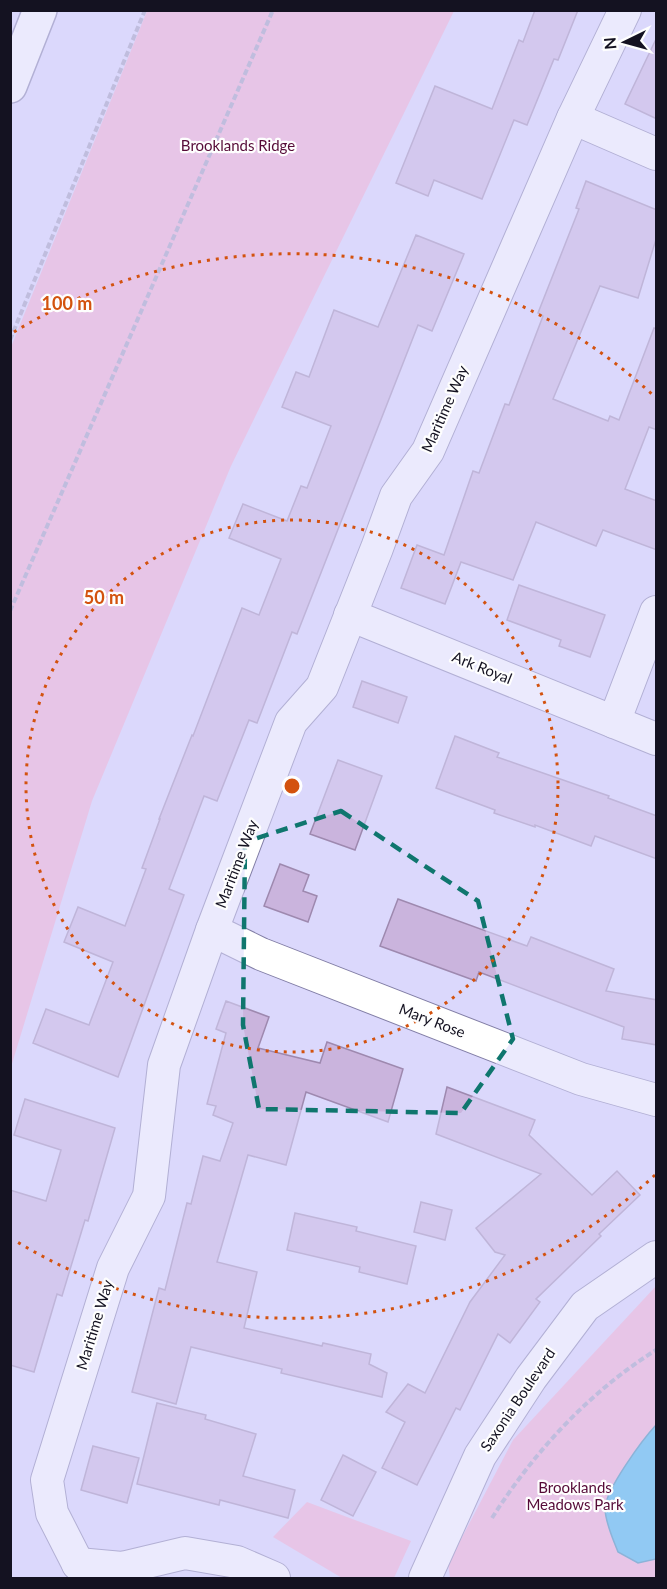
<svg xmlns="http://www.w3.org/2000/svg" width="667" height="1589" font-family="Lato,sans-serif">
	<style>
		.green { fill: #f5aecf }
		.water { fill: #38b7e9; stroke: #2d86ad; stroke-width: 1.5 }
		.building { fill: #cab4dd; stroke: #9e89af; stroke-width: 1.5 }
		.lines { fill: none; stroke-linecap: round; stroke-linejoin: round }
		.street-casing { stroke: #827ea6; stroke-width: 34 }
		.highway-casing { stroke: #827ea6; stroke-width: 36 }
		.path { stroke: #9f9cba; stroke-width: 4; stroke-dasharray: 6 3; stroke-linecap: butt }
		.street { stroke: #fff; stroke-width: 32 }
		.highway { stroke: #fff; stroke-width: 33 }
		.marked { fill: none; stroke: #0f766e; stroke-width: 4.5; stroke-dasharray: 12 8; stroke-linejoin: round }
		.ring { fill: none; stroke: #d3520e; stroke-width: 3; stroke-dasharray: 3 6 }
		.labels { text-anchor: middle; stroke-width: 4.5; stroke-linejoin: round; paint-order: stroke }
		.park-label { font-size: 15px; fill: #560b38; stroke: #fefefe }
		.street-label { font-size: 15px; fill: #141221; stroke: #fefefe }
		.centre { fill: #d3520e; stroke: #fefefe; stroke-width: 3 }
		.ring-label { font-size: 18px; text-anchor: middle; font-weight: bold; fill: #d3520e; stroke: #fefefe; stroke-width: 4.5; stroke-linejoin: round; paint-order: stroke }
	</style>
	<rect width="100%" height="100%" fill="#dbd8fc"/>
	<g class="green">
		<polygon points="147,11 454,11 231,466 92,801 11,1067 11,347"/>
		<polygon points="656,1286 656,1578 450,1578 448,1564 513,1440"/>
		<polygon points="307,1502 411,1541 394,1578 342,1578 273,1537"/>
	</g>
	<path class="water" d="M656,1425V1559L638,1563L618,1552C613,1539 605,1522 605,1508C606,1489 643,1439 656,1425Z"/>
	<g class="building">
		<polygon points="535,10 578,10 558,60 554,59 527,125 514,120 482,199 434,180 428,196 396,183 435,86 492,109 519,40 523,42"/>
		<polygon points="657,37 657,119 625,104"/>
		<polygon points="586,181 657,210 657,236 638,298 600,286 553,399 608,421 610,416 619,420 654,328 657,329 657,430 649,427 625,489 657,501 657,550 603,530 596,546 536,522 513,580 461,562 445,604 401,588 417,545 444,555 473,471 479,473 505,404 509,405 543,316 538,313 579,209 576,208"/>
		<polygon points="416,235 464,254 432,331 418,325 297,634 292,632 257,723 249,720 217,801 204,796 169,889 184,895 118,1077 33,1043 46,1009 89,1025 113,962 64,942 78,907 125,926 146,869 142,868 160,819 159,819 192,735 193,736 242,608 259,615 281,559 229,538 243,504 287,521 301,486 307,488 331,426 282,407 296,372 309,377 334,310 378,327"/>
		<polygon points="519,585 605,615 590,657 559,646 561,640 507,620"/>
		<polygon points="362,681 407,697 398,723 353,707"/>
		<polygon points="455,736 499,753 497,757 609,796 608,798 657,816 657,859 595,836 591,846 535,825 535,827 494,813 495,810 436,788"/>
		<polygon points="338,760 382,776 355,850 310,834"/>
		<polygon points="280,864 309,875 303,891 317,896 308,922 264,906"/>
		<polygon points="398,899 527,946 531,937 614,969 606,991 657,1000 657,1045 622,1039 624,1027 479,972 476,981 380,946"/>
		<polygon points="226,1001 269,1017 258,1048 320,1063 327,1042 403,1069 388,1122 306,1092 286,1165 248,1155 217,1262 257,1272 244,1328 322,1346 323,1343 371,1354 369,1364 387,1373 382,1397 281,1373 282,1369 191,1347 176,1404 132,1392 159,1288 165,1290 187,1203 191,1204 203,1156 220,1161 233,1123 213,1115 216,1106 207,1104 226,1033 216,1029"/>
		<polygon points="447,1087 535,1120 529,1135 592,1195 617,1171 640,1195 599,1234 601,1236 536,1299 540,1302 510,1343 498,1334 460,1410 456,1408 417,1485 382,1468 405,1422 386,1412 408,1384 425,1393 470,1302 505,1255 495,1252 476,1228 541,1174 436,1134"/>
		<polygon points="25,1099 115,1128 88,1221 85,1220 62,1296 57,1294 34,1372 10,1365 10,1190 46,1201 61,1150 14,1135"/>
		<polygon points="421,1202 452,1210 445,1240 414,1232"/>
		<polygon points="295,1213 357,1227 356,1231 416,1246 407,1284 359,1272 360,1267 287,1250"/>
		<polygon points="157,1403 206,1415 205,1419 256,1434 243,1476 295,1490 288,1518 220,1500 219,1505 137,1484"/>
		<polygon points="93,1446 139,1458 127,1503 81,1490"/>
		<polygon points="343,1455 376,1472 353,1516 321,1500"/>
	</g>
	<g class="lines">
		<g class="street-casing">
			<g id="street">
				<polyline points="573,118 656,154"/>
				<polyline points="350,615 656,739"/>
				<polyline points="614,722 656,612"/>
				<polyline points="212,930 261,954 581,1079 656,1100"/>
				<polyline points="78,1564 52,1513 47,1480 113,1268 149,1196 164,1065 212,930 291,722 322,687 377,548 396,496 428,451 573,118 625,10"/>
				<polyline points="78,1564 122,1568 185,1553 237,1562 274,1578"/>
				<polyline points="425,1578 480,1456 531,1378 585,1306 656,1257"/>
			</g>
		</g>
		<g class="highway-casing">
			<polyline id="highway" points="10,86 40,10"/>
		</g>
		<g class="path">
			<polyline points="10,340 145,10"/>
			<polyline points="10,611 273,10"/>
			<path d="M492,1518C534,1452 589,1392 656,1350"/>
		</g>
		<use href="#street" class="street"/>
		<use href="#highway" class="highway"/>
	</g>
	<path d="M0 0H667V1589H0ZM341,811L478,901L513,1039L461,1113L259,1109L243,1025L245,842Z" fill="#dbd8fc" fill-opacity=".55" fill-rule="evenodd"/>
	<path class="marked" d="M341,811L478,901L513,1039L461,1113L259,1109L243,1025L245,842Z"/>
	<g class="ring">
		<circle cx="292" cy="786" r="266"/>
		<path d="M655 1175A532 532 0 0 1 14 1240M14 332A532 532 0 0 1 655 397"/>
	</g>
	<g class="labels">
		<g class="park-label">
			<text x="238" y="151">Brooklands Ridge</text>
			<text x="575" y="1493">Brooklands<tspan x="575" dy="17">Meadows Park</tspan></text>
		</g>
		<g class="street-label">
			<text transform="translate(445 409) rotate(-66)" y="5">Maritime Way</text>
			<text transform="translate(482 668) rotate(22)" y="5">Ark Royal</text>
			<text transform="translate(237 864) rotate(-69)" y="5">Maritime Way</text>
			<text transform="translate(432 1021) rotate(21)" y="5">Mary Rose</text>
			<text transform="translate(95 1325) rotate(-73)" y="5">Maritime Way</text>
			<text transform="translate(518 1400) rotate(-56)" y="5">Saxonia Boulevard</text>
		</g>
	</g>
	<circle cx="292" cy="786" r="9" class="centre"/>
	<g class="ring-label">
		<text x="67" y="310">100 m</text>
		<text x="104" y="604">50 m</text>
	</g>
	<rect width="667" height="1589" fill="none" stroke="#141221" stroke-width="24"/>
	<g transform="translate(625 42) rotate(265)" stroke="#fefefe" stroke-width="4.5" paint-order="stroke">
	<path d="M0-4.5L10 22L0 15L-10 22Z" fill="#141221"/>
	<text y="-9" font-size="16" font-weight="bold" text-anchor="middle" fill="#141221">N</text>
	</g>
</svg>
